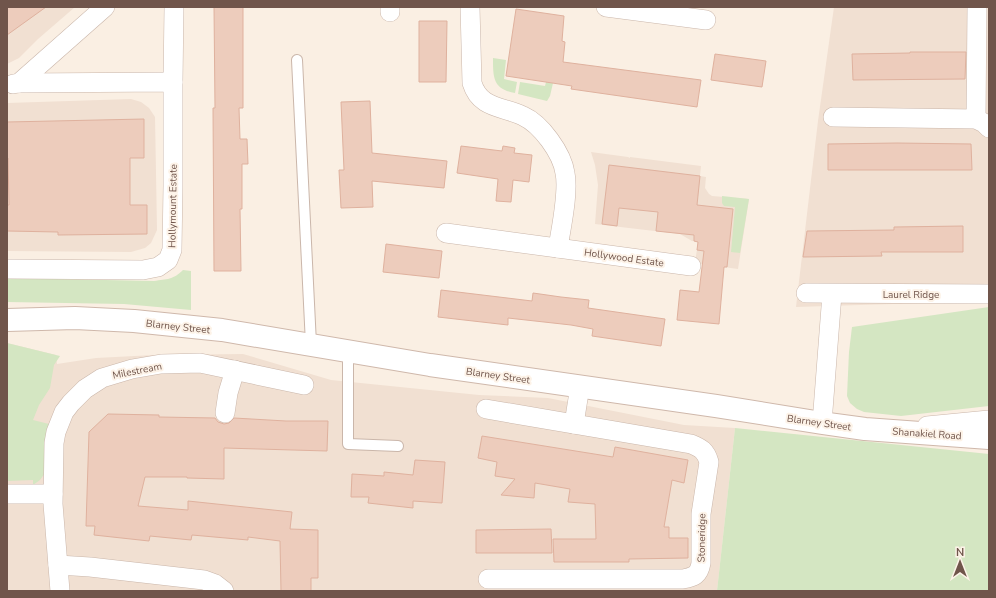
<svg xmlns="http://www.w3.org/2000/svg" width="996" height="598" font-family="'Nunito Sans',sans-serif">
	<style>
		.residential { fill: #f1e0d2 }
		.green { fill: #d4e6c2 }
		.building { fill: #edccbc; stroke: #dfb19e }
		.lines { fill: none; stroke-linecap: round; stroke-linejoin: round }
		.lane-casing { stroke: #cab6aa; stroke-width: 12 }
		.street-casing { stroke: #cab6aa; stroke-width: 20 }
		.secondary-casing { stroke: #cfb8ab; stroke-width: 24 }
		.lane { stroke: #fff; stroke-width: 10 }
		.street { stroke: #fff; stroke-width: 19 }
		.secondary { stroke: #fff; stroke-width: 22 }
		.labels { text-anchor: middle; stroke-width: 4; stroke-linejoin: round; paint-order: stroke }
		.street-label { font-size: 10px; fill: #70554b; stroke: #fdf3e8 }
	</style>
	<rect width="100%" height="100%" fill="#faefe3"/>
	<g class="residential">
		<polygon points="7,7 75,7 38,39 19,58 7,64"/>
		<polygon points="834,7 989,7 989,301 796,307 818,121"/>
		<polygon points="131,99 141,102 149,108 155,117 157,230 151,243 145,248 131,252 7,251 7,103"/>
		<polygon points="591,152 628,157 630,158 630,157 701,166 700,176 706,177 705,188 709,194 712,196 749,199 738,269 695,263 698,242 692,241 680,234 595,224 598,185 595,165"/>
		<polygon points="7,343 56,355 57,364 96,358 154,355 243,354 331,380 479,395 548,398 684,425 735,428 717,591 7,591"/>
	</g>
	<g class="green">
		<path d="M493,58L506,60L504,79L517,82L515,93C493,89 493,78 493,58Z"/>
		<polygon points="520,82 545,86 546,82 553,83 550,96 547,101 518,94"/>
		<polygon points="722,196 749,199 740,253 731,252 735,207 724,206 722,203"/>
		<path d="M183,270L191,271V310L124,304L7,302V278L154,281C167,279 173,280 183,270Z"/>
		<polygon points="989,307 989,406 901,416 864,412 857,409 850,403 847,396 849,352 852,327"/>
		<polygon points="7,343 60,356 54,365 50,388 39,405 33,420 49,424 45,473 40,480 33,485 33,480 7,481"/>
		<polygon points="735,428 989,454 989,591 717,591"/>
	</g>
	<g class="building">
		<polygon points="7,7 46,7 7,35"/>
		<polygon points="214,7 243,7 243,108 239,108 240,139 247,139 248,164 242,164 242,209 240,209 241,271 214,271 213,108 215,108"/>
		<polygon points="516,9 564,16 562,41 565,42 563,62 701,80 697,107 571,89 572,86 506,76"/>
		<polygon points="419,21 447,21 446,82 419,82"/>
		<polygon points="910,52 966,52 965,79 853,80 852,54 910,53"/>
		<polygon points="715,54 766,61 762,87 711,80"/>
		<polygon points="370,101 372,153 447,161 444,188 372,181 373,207 341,208 339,170 344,170 341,102"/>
		<polygon points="144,119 144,158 130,158 130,205 147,205 147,234 58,235 58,232 7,231 7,205 9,205 8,158 7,157 7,122"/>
		<polygon points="897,143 971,144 972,170 828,170 828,144"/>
		<polygon points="461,146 502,151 503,146 515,148 514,153 532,155 529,182 513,180 511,202 496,201 498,179 457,173"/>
		<polygon points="609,165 700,176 697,205 733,209 727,267 724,267 719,324 677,320 680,290 699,292 704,251 697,250 698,242 694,241 694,235 656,231 658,212 619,208 617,226 602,224"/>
		<polygon points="963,226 963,252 881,252 882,256 803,257 807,231 894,230 894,227"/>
		<polygon points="386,244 442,251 439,278 383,272"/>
		<polygon points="441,290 532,301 533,293 561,297 589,300 588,308 665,319 661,346 592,336 593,329 571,325 508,318 508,325 438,317"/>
		<polygon points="108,414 159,415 159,417 215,418 218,422 224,424 229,423 234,418 286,421 328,421 327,451 224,448 224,479 187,478 187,477 145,477 138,506 188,510 188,501 292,512 290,529 318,530 318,578 311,578 311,591 281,591 280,541 248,537 248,540 192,535 191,540 150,536 149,541 94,535 95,526 86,526 89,432"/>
		<polygon points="482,436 613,457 615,447 688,460 684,483 672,480 664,527 669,527 669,538 688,538 688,558 629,559 629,562 554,562 553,539 596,539 595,504 568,502 570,489 535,483 534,498 501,495 515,479 495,476 497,462 478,458"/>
		<polygon points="415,460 445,462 442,503 413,501 413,508 368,503 369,497 351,497 352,474 384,476 384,472 413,475"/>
		<polygon points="551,529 552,553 476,553 476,530"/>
	</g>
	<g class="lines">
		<g class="lane-casing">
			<g id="lane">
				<polyline points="297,60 311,344"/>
				<polyline points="348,351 348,444 398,446"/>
			</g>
		</g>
		<g class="street-casing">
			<g id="street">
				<polyline points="390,7 390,12"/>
				<path d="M470,7L472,83C480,109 502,106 523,116C541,124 562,153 565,173C569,192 561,228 558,248"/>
				<polyline points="606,7 706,20"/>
				<polyline points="173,82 174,7"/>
				<polyline points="13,84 19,83 105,7"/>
				<polyline points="833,117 976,119 984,123 989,128"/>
				<polyline points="976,119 977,7"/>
				<polyline points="446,233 691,266"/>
				<polyline points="7,269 143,270 158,267 168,260 172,250 173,186 173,82 19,83"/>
				<polyline points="806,293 989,294"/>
				<path d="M486,409L691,444C701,448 706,451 709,462L701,514V563C699,575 694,577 683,579H488"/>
				<polyline points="225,413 228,393 235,370"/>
				<polyline points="822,423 832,294"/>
				<polyline points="574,424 580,386"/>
				<polyline points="927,426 989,420"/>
				<polyline points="7,494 53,494"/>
				<polyline points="58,565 90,567 204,580 215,584 224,591"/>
				<polyline points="60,591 53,504 54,443 56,432 64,412 71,403 85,389 102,378 132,369 161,364 200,363 304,385"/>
			</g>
		</g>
		<g class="secondary-casing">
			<polyline id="secondary" points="7,320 75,318 134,321 222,330 430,365 716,406 822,423 865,429 989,438"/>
		</g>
		<use href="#lane" class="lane"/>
		<use href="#street" class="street"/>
		<use href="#secondary" class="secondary"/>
	</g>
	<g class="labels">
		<g class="street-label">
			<text transform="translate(172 206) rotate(-89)" y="4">Hollymount Estate</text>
			<text transform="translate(624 257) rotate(8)" y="4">Hollywood Estate</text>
			<text x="911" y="298">Laurel Ridge</text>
			<text transform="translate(178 326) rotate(6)" y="4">Blarney Street</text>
			<text transform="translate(137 370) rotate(-11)" y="4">Milestream</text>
			<text transform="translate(498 375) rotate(8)" y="4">Blarney Street</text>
			<text transform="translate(819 422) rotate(8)" y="4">Blarney Street</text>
			<text transform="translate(927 433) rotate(4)" y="4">Shanakiel Road</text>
			<text transform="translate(701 538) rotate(-89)" y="4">Stoneridge</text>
		</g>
	</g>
	<rect width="996" height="598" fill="none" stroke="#70554b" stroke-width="16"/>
	<g transform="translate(960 562)" stroke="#fdf3e8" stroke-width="3" paint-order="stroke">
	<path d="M0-3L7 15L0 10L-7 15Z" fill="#70554b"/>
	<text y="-6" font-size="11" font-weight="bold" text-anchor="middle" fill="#70554b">N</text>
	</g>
</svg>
